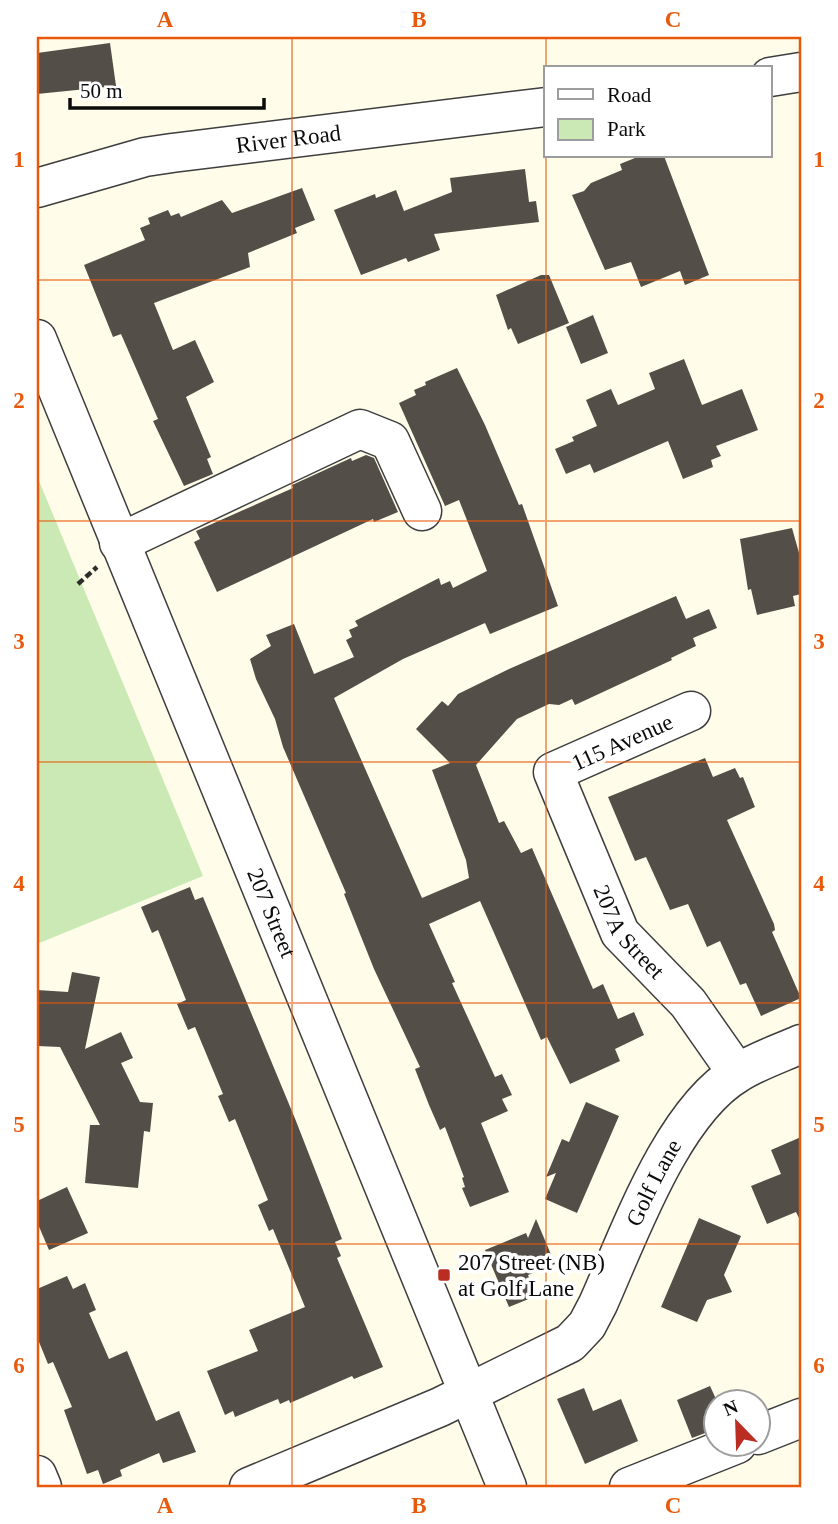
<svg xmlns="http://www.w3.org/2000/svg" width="838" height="1524" font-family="Georgia,serif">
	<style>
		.green { fill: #cae9b4 }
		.building { fill: #544e48 }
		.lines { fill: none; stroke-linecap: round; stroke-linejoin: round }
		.minor-casing { stroke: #3e3e3e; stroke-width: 41 }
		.path { stroke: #2d2d2d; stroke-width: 4.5; stroke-dasharray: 7 3.5; stroke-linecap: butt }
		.minor { stroke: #fff; stroke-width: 38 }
		.grid { fill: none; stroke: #e8590c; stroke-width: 2; stroke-opacity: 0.55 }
		.poi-dot { fill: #bb2c23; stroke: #fff; stroke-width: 2.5 }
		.labels { text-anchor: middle; stroke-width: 7; stroke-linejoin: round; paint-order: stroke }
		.street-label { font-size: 23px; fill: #0b0b0b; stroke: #fff }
		.poi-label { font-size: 23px; fill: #0b0b0b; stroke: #fff; text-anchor: start }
		.neatline { fill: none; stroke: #e8590c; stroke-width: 2.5 }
		.grid-label { font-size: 23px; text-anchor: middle; font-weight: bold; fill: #e8590c }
	</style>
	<rect width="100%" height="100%" fill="#fffde9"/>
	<polygon class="green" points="37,476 203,876 37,944"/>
	<g class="building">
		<polygon points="110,43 116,86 37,94 37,53"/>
		<polygon points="640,156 664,156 709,275 685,285 680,271 641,287 631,262 605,270 572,195 584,191 591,183 622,170 620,164"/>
		<polygon points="525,169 529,202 536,201 539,222 434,234 440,250 408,262 406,258 361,275 334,210 375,194 376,198 396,190 404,211 452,192 450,178"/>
		<polygon points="302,188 315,220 295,228 297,233 248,253 250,267 154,303 173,350 195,340 214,382 186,397 211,457 207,459 213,474 184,486 153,421 158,419 121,334 113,337 84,265 145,240 140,228 150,224 148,218 168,210 171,216 179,213 181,217 222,200 232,213"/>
		<polygon points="541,275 549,275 569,323 518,344 511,328 508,330 496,295"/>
		<polygon points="593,315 608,353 581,364 566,327"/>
		<polygon points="684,359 702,405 742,389 758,430 716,446 721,456 711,460 713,467 683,479 668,441 594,473 590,464 566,474 555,449 574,441 572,437 597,426 586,400 611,389 618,405 655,389 649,373"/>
		<polygon points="457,368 485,425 519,505 522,504 558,606 490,634 485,623 403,659 334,698 422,898 469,878 466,860 432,770 450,763 416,729 442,701 448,706 458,694 509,669 676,596 686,619 709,609 717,628 693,638 696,646 671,658 672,660 575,705 572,699 559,705 549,704 517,719 476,765 499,823 504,821 521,853 532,848 593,989 603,984 618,1019 634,1012 644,1035 615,1049 620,1061 570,1084 547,1037 541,1040 480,901 429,924 455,982 452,983 495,1077 502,1074 512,1095 502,1099 508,1111 481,1123 509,1192 470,1207 462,1188 465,1187 462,1178 464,1177 445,1127 440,1130 429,1105 415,1069 420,1067 374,969 344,894 346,893 283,747 275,719 256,679 250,659 271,646 266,635 294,624 314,674 354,657 346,640 352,637 349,630 358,626 355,621 439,578 441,585 450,581 453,588 487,571 459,500 445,506 399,403 416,395 414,390 426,385 425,382"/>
		<polygon points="366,455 374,458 398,512 374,522 373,519 217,592 194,542 200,539 196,531 293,488 292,485 351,458 352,461"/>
		<polygon points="792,528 801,560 801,594 793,596 795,606 757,615 751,589 748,590 740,539"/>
		<polygon points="705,758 713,777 735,768 740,778 743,777 755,807 727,820 774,924 775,930 772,932 801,998 761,1016 746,983 740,985 720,941 707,947 688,904 670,910 646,857 635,861 608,797"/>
		<polygon points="190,887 195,900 203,897 296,1121 342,1239 335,1242 341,1256 337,1258 383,1367 354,1379 352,1376 290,1403 289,1400 280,1404 278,1399 235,1417 233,1411 225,1415 207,1371 258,1351 249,1330 305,1307 273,1229 269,1231 258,1205 268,1200 235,1119 229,1122 218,1096 223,1094 195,1027 188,1030 177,1004 186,1000 158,930 152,933 141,907"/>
		<polygon points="72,972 100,977 85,1049 121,1032 133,1058 121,1063 140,1102 153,1103 150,1132 144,1131 138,1188 85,1183 90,1125 100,1125 60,1047 37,1046 37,990 68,992"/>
		<polygon points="586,1102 619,1116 577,1213 545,1199 556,1173 546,1177 562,1139 569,1142"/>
		<polygon points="801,1137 801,1222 796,1212 767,1224 751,1186 781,1174 771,1150"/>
		<polygon points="67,1187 88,1233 49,1250 37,1222 37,1201"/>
		<polygon points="699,1218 741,1236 724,1275 732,1292 707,1300 697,1322 661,1307"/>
		<polygon points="536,1219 555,1264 528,1275 536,1296 509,1307 485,1250 526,1233 528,1238"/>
		<polygon points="67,1276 73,1289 85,1283 96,1310 89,1313 109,1359 127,1351 156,1421 179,1411 196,1452 163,1463 159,1453 120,1470 122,1476 103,1484 98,1470 87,1474 64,1410 72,1407 53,1362 48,1364 37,1337 37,1289"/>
		<polygon points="710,1386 716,1399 716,1429 692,1438 677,1400"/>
		<polygon points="584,1388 593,1411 621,1399 638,1441 585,1464 557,1399"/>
	</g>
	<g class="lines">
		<g class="minor-casing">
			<g id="minor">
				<polyline points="770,77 801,72"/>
				<path id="s1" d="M37,188L145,157L172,153L546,107"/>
				<path id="s2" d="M37,339L507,1487"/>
				<polyline points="119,543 360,429 390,441 422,511"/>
				<path id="s3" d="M691,711L553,772L620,933L688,1003L737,1073"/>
				<polyline points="758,1435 801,1418"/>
				<polyline points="37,1475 42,1487"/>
				<path id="s4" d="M249,1487L440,1407L570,1343L587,1325L598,1304C629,1235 672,1112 738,1073C757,1061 781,1053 801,1044"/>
				<polyline points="629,1487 737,1444"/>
			</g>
		</g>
		<polyline class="path" points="78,584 97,567"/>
		<use href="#minor" class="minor"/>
	</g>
	<path class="grid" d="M292,37V1487M546,37V68M546,156V1487M37,280H801M37,521H801M37,762H801M37,1003H801M37,1244H801"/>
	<rect class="poi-dot" x="437" y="1268" width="14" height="14" rx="3.5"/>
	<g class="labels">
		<g class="street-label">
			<text dy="8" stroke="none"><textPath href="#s1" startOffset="257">River Road</textPath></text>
			<text transform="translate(622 742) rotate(-24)" y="8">115 Avenue</text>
			<text dy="8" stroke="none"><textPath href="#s2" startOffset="620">207 Street</textPath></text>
			<text dy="8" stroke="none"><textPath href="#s3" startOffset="329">207A Street</textPath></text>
			<text dy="8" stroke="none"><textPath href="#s4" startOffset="534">Golf Lane</textPath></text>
		</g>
		<g class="poi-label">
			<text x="458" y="1270">207 Street (NB)<tspan x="458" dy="26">at Golf Lane</tspan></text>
		</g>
	</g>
	<rect width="838" height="1524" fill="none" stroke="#ffffff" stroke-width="77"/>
	<rect x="544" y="66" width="228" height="91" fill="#ffffff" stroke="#9d9d9d" stroke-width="2"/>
	<rect x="558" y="89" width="35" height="10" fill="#ffffff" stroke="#9d9d9d" stroke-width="2"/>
	<text x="607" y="102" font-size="21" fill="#0b0b0b">Road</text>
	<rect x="558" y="119" width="35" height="21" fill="#cae9b4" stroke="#9d9d9d" stroke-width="2"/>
	<text x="607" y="136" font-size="21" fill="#0b0b0b">Park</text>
	<g transform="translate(737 1423) rotate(337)"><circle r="33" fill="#ffffff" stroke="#9d9d9d" stroke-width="2"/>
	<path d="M0-5L12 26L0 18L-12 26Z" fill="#bb2c23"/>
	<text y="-10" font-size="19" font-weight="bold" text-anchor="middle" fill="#0b0b0b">N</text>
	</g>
	<path d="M70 98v10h194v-10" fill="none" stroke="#0b0b0b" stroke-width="3.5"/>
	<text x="80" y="98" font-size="21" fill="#0b0b0b" stroke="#ffffff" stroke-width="5" paint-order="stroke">50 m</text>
	<rect x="38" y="38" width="762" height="1448" class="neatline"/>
	<g class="grid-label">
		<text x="165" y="27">A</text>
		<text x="419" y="27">B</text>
		<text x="673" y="27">C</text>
		<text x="19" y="167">1</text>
		<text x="819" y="167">1</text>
		<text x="19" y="408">2</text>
		<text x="819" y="408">2</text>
		<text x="19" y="649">3</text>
		<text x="819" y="649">3</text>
		<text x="19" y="891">4</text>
		<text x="819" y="891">4</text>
		<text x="19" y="1132">5</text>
		<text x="819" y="1132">5</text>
		<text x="19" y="1373">6</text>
		<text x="819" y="1373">6</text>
		<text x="165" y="1513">A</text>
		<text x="419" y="1513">B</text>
		<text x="673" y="1513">C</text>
	</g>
</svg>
